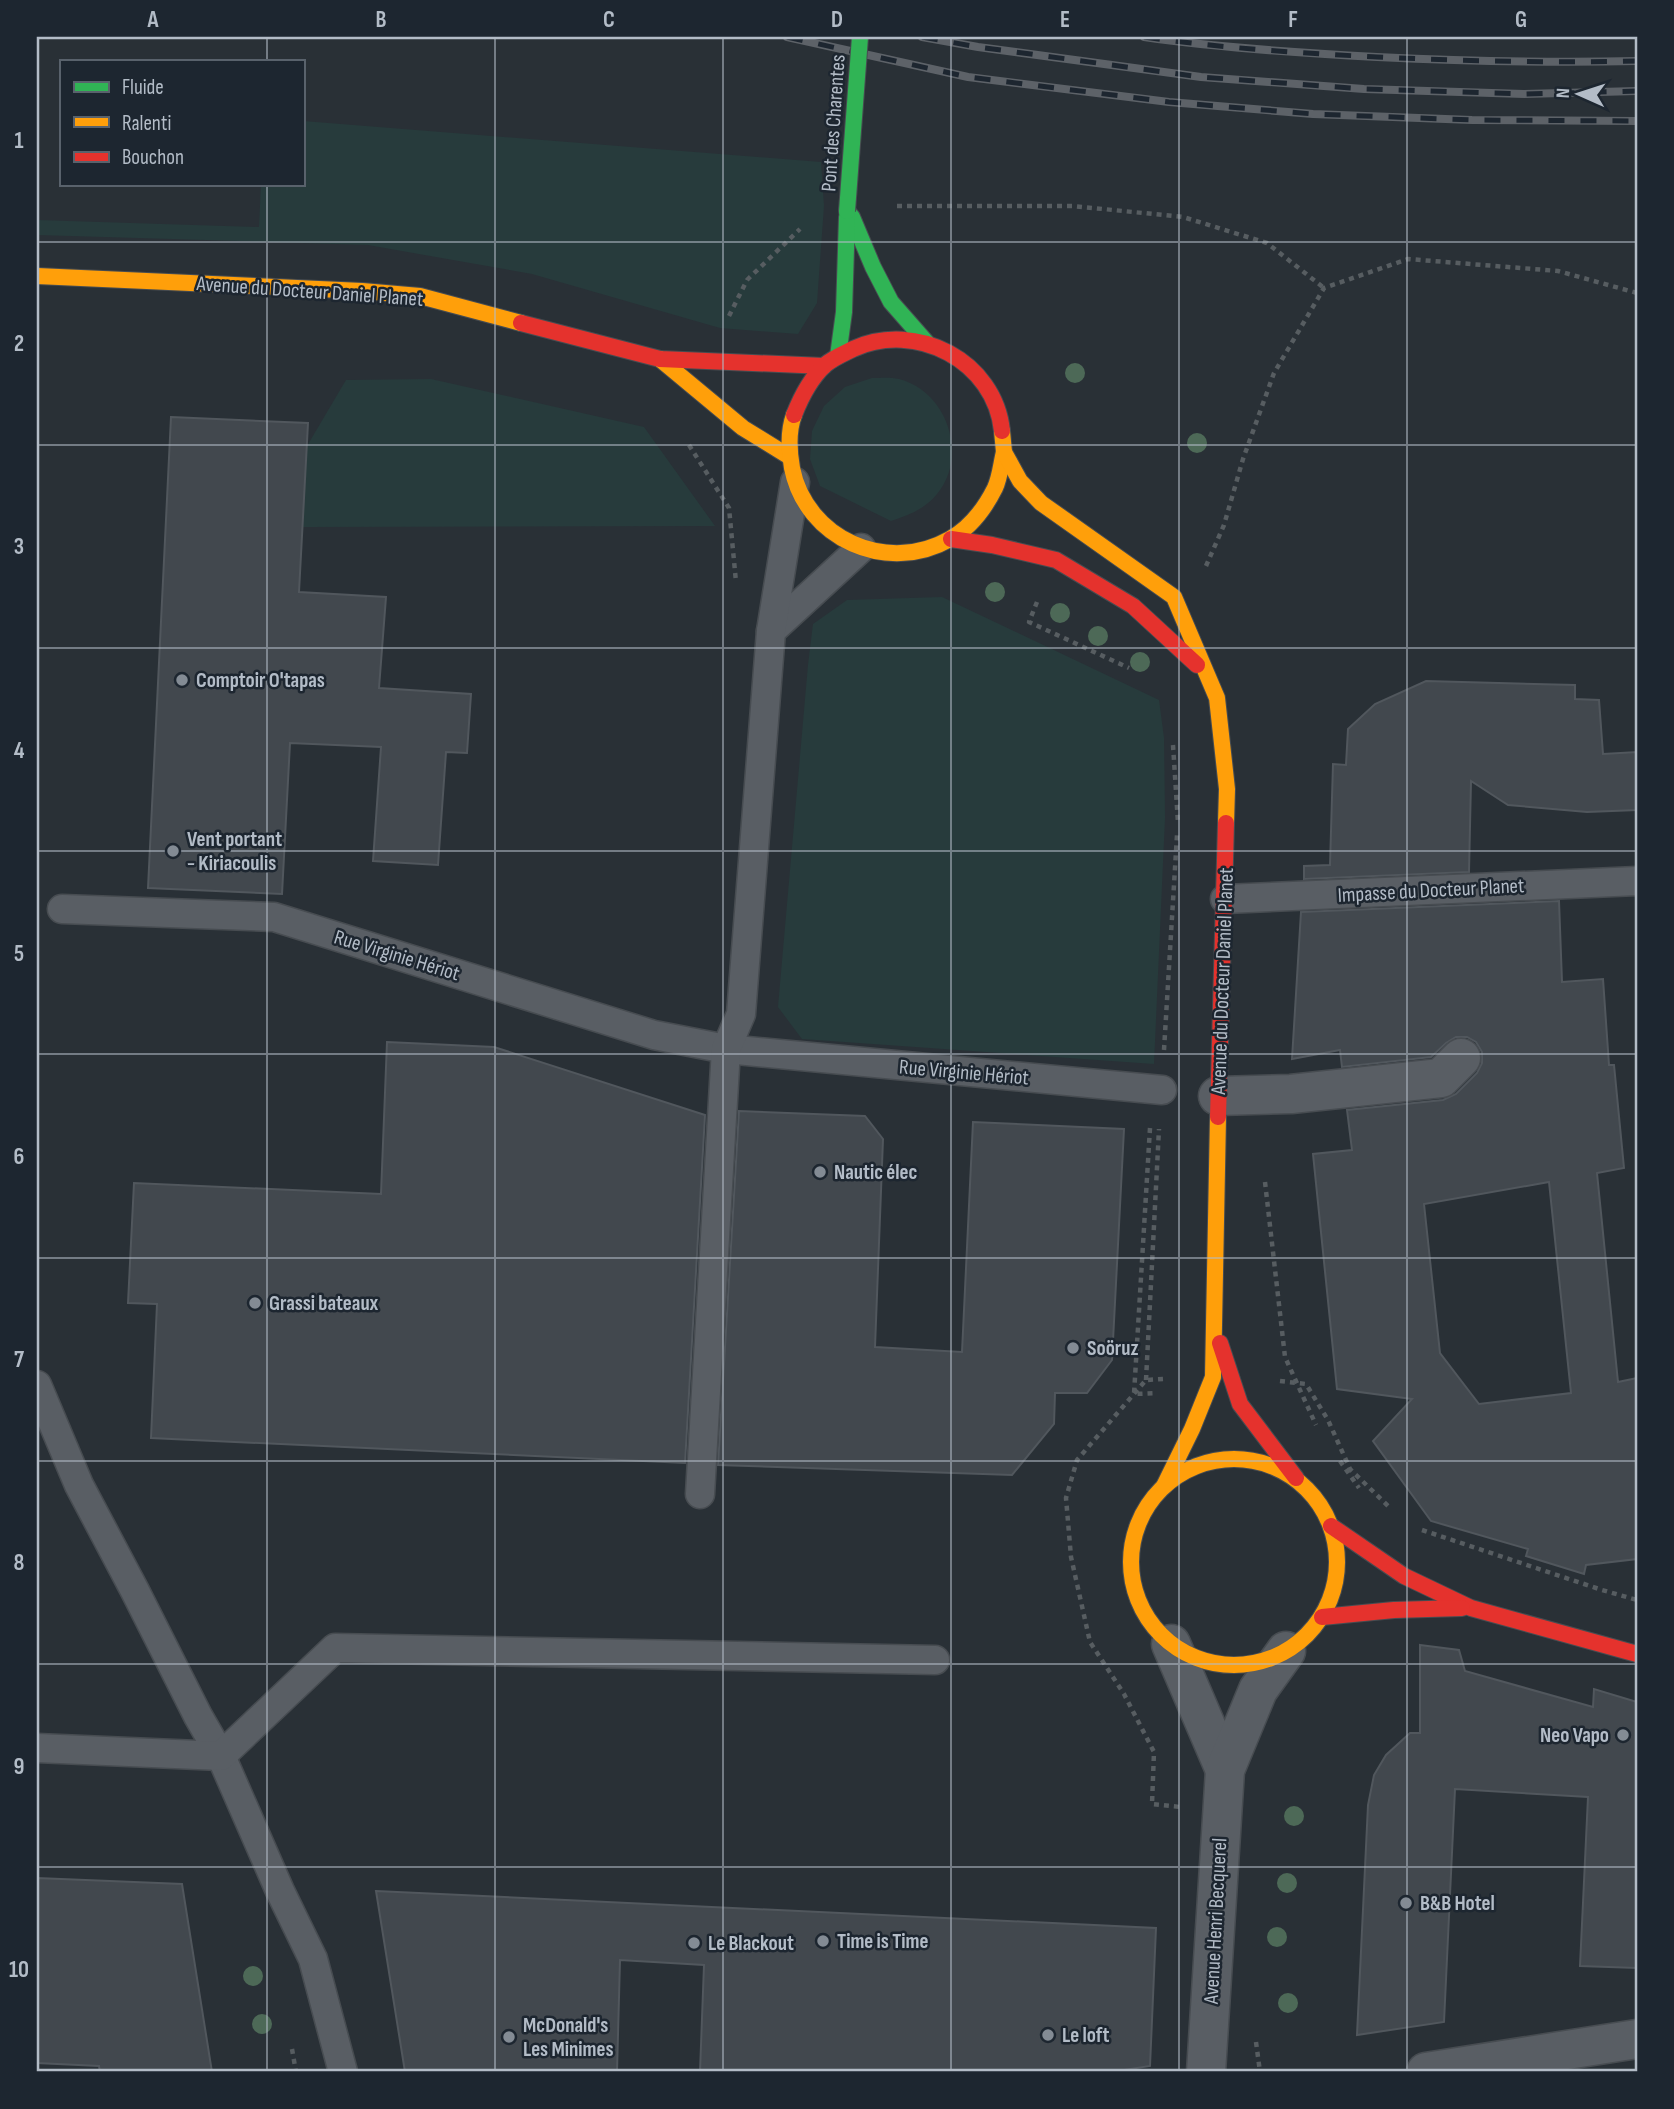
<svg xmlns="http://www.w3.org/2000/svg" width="1674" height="2109" font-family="'Sofia Sans Condensed',sans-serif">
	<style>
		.green { fill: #273b3c }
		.building { fill: #42484e; stroke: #51575d; stroke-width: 2; fill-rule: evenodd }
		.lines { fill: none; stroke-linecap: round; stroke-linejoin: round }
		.lane-casing { stroke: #474c51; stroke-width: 31 }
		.street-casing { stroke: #474c51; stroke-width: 41 }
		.fast-casing { stroke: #474c51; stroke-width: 18 }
		.slow-casing { stroke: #474c51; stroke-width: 18 }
		.jam-casing { stroke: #474c51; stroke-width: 18 }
		.path { stroke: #575d61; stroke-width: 4.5; stroke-dasharray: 5 5; stroke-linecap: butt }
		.lane { stroke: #595e64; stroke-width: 28 }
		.street { stroke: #595e64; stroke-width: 38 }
		.fast { stroke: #30b455; stroke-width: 16 }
		.slow { stroke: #ff9f0a; stroke-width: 16 }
		.jam { stroke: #e5322d; stroke-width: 16 }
		.rail-casing { stroke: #5d6268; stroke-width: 8 }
		.rail { stroke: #1d2630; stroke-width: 5; stroke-dasharray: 16; stroke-linecap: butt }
		.fast-bridge-casing { stroke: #474c51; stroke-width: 18; stroke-linecap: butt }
		.fast-bridge { stroke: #30b455; stroke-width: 16 }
		.tree { fill: #4d6957 }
		.grid { fill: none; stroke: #b3bcc7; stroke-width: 2; stroke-opacity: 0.55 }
		.poi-dot { fill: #838b94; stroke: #1d2630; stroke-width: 2.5 }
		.labels { text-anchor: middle; stroke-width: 5; stroke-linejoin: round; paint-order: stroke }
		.street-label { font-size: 21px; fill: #b3bcc7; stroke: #1d2630 }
		.poi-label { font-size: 21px; font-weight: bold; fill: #b3bcc7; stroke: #1d2630; text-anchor: start }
		.neatline { fill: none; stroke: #b3bcc7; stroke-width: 2.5 }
		.grid-label { font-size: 23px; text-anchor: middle; font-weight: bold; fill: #b3bcc7 }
	</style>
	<rect width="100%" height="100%" fill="#293036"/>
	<g class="green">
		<polygon points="303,121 821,162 824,206 817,303 798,334 720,328 532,274 368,245 37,235 37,220 259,227 261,184 303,184"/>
		<path d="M872,378C880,378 891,377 899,379C947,391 969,456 937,494C925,509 909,515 891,521L820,486L810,459L812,431L824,406L845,387Z"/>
		<polygon points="431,379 644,427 715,526 302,527 307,446 346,380"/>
		<polygon points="942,597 1159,700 1164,738 1165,818 1154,1064 802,1039 778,1007 808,665 813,624 847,600"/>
	</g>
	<g class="building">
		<polygon points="171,417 308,423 299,592 386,597 379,688 471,694 467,753 446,752 438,865 373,861 381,747 290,743 282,894 148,888"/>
		<polygon points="1426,681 1575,685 1575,699 1599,700 1603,754 1637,752 1637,810 1587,812 1508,805 1471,781 1469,872 1304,879 1304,866 1330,865 1333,764 1346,765 1348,729 1375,704"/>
		<path d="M1559,901L1562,982L1603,979L1609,1065H1614L1624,1168L1597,1173L1618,1382L1637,1378V1559L1586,1565L1584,1574L1526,1556L1528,1549L1431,1521L1373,1441L1412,1399L1337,1389L1313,1154L1352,1150L1347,1110L1443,1100L1456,1094L1477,1073L1482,1063V1052L1476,1042L1467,1037H1456L1446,1043L1431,1057L1342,1067L1340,1050L1292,1059L1301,912ZM1549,1182L1571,1393L1479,1404L1440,1353L1424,1204Z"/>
		<polygon points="387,1042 494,1047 705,1115 685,1463 151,1438 157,1304 128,1303 134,1183 381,1194"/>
		<polygon points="739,1111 865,1116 883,1139 875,1347 962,1352 973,1122 1124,1129 1112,1360 1087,1393 1055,1393 1054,1424 1012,1475 718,1465"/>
		<polygon points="1420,1645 1459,1650 1465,1671 1593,1707 1594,1689 1637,1702 1637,1968 1580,1966 1588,1797 1455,1789 1444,2022 1357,2035 1368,1805 1374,1775 1386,1755 1410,1733 1420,1733"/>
		<polygon points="37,1878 182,1884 212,2072 100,2072 99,2066 37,2063"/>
		<polygon points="376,1891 1156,1928 1150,2066 1111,2072 700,2072 704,1965 620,1960 617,2072 405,2072"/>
	</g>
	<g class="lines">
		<g class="lane-casing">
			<g id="lane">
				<polyline points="771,631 861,548"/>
				<polyline points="1225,899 1637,881"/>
				<polyline points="62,909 274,917 654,1035 726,1049 1162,1090"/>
				<polyline points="37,1385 79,1485 135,1591 198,1716 221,1756 280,1891 313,1959 343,2072"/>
				<polyline points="700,1494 726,1049 741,1014 771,631 795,482"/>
				<polyline points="37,1748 221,1756 335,1648 935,1660"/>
			</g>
		</g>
		<g class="street-casing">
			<g id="street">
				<polyline points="1218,1096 1291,1094 1441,1078 1461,1058"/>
				<polyline points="1171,1644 1225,1770"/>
				<polyline points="1206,2072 1225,1770 1258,1690 1286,1651"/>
				<polyline points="1426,2072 1637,2039"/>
			</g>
		</g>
		<g class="fast-casing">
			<g id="fast">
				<polyline points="847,211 852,217 873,267 891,302 927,343"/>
				<polyline points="838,356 844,312 847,217"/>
			</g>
		</g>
		<g class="slow-casing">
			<g id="slow">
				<polyline points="37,276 362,291 420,296 521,323"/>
				<polyline points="660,359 743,428 790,457"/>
				<path d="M794,415C788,431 789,451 792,468C806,539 887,575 950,539C970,528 985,508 995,488C1000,477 1001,464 1004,452"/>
				<polyline points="1002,431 1004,452 1020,481 1041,503 1174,597 1217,698 1227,789 1226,823"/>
				<circle cx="1234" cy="1562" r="103"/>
				<polyline points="1164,1486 1192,1429 1213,1377 1218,1117"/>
			</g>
		</g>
		<g class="jam-casing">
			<g id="jam">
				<polyline points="521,323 660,359 824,366"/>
				<path d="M794,415C801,397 810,379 825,365C833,358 843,354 853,349C916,320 995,361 1002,431"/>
				<polyline points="951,539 992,545 1056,560 1133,606 1197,665"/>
				<polyline points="1218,1117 1226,823"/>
				<polyline points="1220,1343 1240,1404 1296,1478"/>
				<polyline points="1331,1526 1404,1576 1471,1608 1637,1654"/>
				<polyline points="1322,1617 1394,1610 1462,1608"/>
			</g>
		</g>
		<g class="path">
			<polyline points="897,206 1073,206 1183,217 1267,243 1324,288"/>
			<polyline points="729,316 747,280 800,229"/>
			<polyline points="689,445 729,508 736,582"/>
			<polyline points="1206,566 1224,525 1243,459 1274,373 1324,288 1408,259 1558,271 1637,293"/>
			<polyline points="1037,602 1029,622 1129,668"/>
			<polyline points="1173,745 1178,823"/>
			<polyline points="1164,1050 1177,835"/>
			<polyline points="1150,1128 1134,1394 1157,1393"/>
			<polyline points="1265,1182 1285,1357 1316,1425"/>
			<polyline points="1163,1379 1146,1380 1077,1460 1066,1498 1071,1557 1090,1642 1124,1694 1154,1752 1152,1804 1180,1807"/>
			<polyline points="1146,1380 1159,1129"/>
			<polyline points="1280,1381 1306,1384 1328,1420 1350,1469 1389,1507"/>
			<polyline points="1340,1461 1359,1488"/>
			<polyline points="1422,1530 1602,1590 1637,1600"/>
			<polyline points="1256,2042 1260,2072"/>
			<polyline points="292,2049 296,2072"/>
		</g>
		<use href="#lane" class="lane"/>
		<use href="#street" class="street"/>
		<use href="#fast" class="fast"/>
		<use href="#slow" class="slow"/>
		<use href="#jam" class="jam"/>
		<g class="rail-casing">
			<g id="rail">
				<polyline points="787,37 968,77 1169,102 1313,114 1472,120 1637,121"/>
				<polyline points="922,37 978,47 1201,77 1364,89 1524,94 1637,91"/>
				<path d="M1144,37C1221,48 1299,53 1377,57C1464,61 1550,63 1637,61"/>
			</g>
		</g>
		<use href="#rail" class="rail"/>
		<g class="fast-bridge-casing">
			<polyline id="fast-bridge" points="847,211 860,37"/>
		</g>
		<use href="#fast-bridge" class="fast-bridge"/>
	</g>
	<g class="tree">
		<circle cx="1075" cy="373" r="10"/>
		<circle cx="1197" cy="443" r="10"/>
		<circle cx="995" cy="592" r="10"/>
		<circle cx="1060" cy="613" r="10"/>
		<circle cx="1098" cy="636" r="10"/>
		<circle cx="1140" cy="662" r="10"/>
		<circle cx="1294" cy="1816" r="10"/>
		<circle cx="1287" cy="1883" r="10"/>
		<circle cx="1277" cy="1937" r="10"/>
		<circle cx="253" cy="1976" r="10"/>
		<circle cx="1288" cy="2003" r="10"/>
		<circle cx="262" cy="2024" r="10"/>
	</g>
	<path class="grid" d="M267,37V61M495,37V2072M723,37V2072M951,37V2072M1179,37V2072M1407,37V2072M267,184V2072M37,242H1637M37,445H1637M37,648H1637M37,851H1637M37,1054H1637M37,1258H1637M37,1461H1637M37,1664H1637M37,1867H1637"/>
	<g class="poi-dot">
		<circle cx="182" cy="680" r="7"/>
		<circle cx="173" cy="851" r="7"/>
		<circle cx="820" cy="1172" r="7"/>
		<circle cx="255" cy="1303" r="7"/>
		<circle cx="1073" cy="1348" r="7"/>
		<circle cx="1623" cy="1735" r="7"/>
		<circle cx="1406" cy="1903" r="7"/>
		<circle cx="823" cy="1941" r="7"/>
		<circle cx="694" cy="1943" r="7"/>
		<circle cx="1048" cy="2035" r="7"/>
		<circle cx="509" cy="2037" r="7"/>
	</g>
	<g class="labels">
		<g class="street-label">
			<text transform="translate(833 123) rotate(-86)" y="7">Pont des Charentes</text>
			<text transform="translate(310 291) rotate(4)" y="7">Avenue du Docteur Daniel Planet</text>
			<text transform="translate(1431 890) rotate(-3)" y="7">Impasse du Docteur Planet</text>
			<text transform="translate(397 955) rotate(17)" y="7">Rue Virginie Hériot</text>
			<text transform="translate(1222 981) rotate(-88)" y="7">Avenue du Docteur Daniel Planet</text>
			<text transform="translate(964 1072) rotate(5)" y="7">Rue Virginie Hériot</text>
			<text transform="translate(1215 1921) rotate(-87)" y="7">Avenue Henri Becquerel</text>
		</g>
		<g class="poi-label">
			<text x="196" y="687">Comptoir O'tapas</text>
			<text x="187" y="846">Vent portant<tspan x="187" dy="24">- Kiriacoulis</tspan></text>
			<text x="834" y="1179">Nautic élec</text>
			<text x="269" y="1310">Grassi bateaux</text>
			<text x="1087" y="1355">Soöruz</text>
			<text x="1609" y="1742" text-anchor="end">Neo Vapo</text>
			<text x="1420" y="1910">B&amp;B Hotel</text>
			<text x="837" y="1948">Time is Time</text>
			<text x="708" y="1950">Le Blackout</text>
			<text x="523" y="2032">McDonald's<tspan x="523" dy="24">Les Minimes</tspan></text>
			<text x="1062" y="2042">Le loft</text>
		</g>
	</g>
	<rect width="1674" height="2109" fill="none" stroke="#1d2630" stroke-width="77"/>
	<rect x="60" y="60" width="245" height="126" fill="#1d2630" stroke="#59626c" stroke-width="2"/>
	<rect x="74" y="82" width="35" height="10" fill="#30b455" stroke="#59626c" stroke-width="2"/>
	<text x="122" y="94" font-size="21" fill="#b3bcc7">Fluide</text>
	<rect x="74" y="117" width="35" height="10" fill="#ff9f0a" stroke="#59626c" stroke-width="2"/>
	<text x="122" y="130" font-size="21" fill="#b3bcc7">Ralenti</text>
	<rect x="74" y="152" width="35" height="10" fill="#e5322d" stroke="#59626c" stroke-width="2"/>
	<text x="122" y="164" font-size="21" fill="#b3bcc7">Bouchon</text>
	<g transform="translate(1579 94) rotate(273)" stroke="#1d2630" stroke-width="5" paint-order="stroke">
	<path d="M0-5L12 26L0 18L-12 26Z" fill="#b3bcc7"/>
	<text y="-10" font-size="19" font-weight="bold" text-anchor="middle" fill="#b3bcc7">N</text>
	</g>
	<rect x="38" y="38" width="1598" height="2032" class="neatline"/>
	<g class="grid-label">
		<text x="153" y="27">A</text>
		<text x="381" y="27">B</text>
		<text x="609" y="27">C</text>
		<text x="837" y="27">D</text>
		<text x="1065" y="27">E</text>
		<text x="1293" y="27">F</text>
		<text x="1521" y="27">G</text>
		<text x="19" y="148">1</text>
		<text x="19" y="351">2</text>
		<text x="19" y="554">3</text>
		<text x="19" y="758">4</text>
		<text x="19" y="961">5</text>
		<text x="19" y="1164">6</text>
		<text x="19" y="1367">7</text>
		<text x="19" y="1570">8</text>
		<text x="19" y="1774">9</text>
		<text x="19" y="1977">10</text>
	</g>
</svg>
